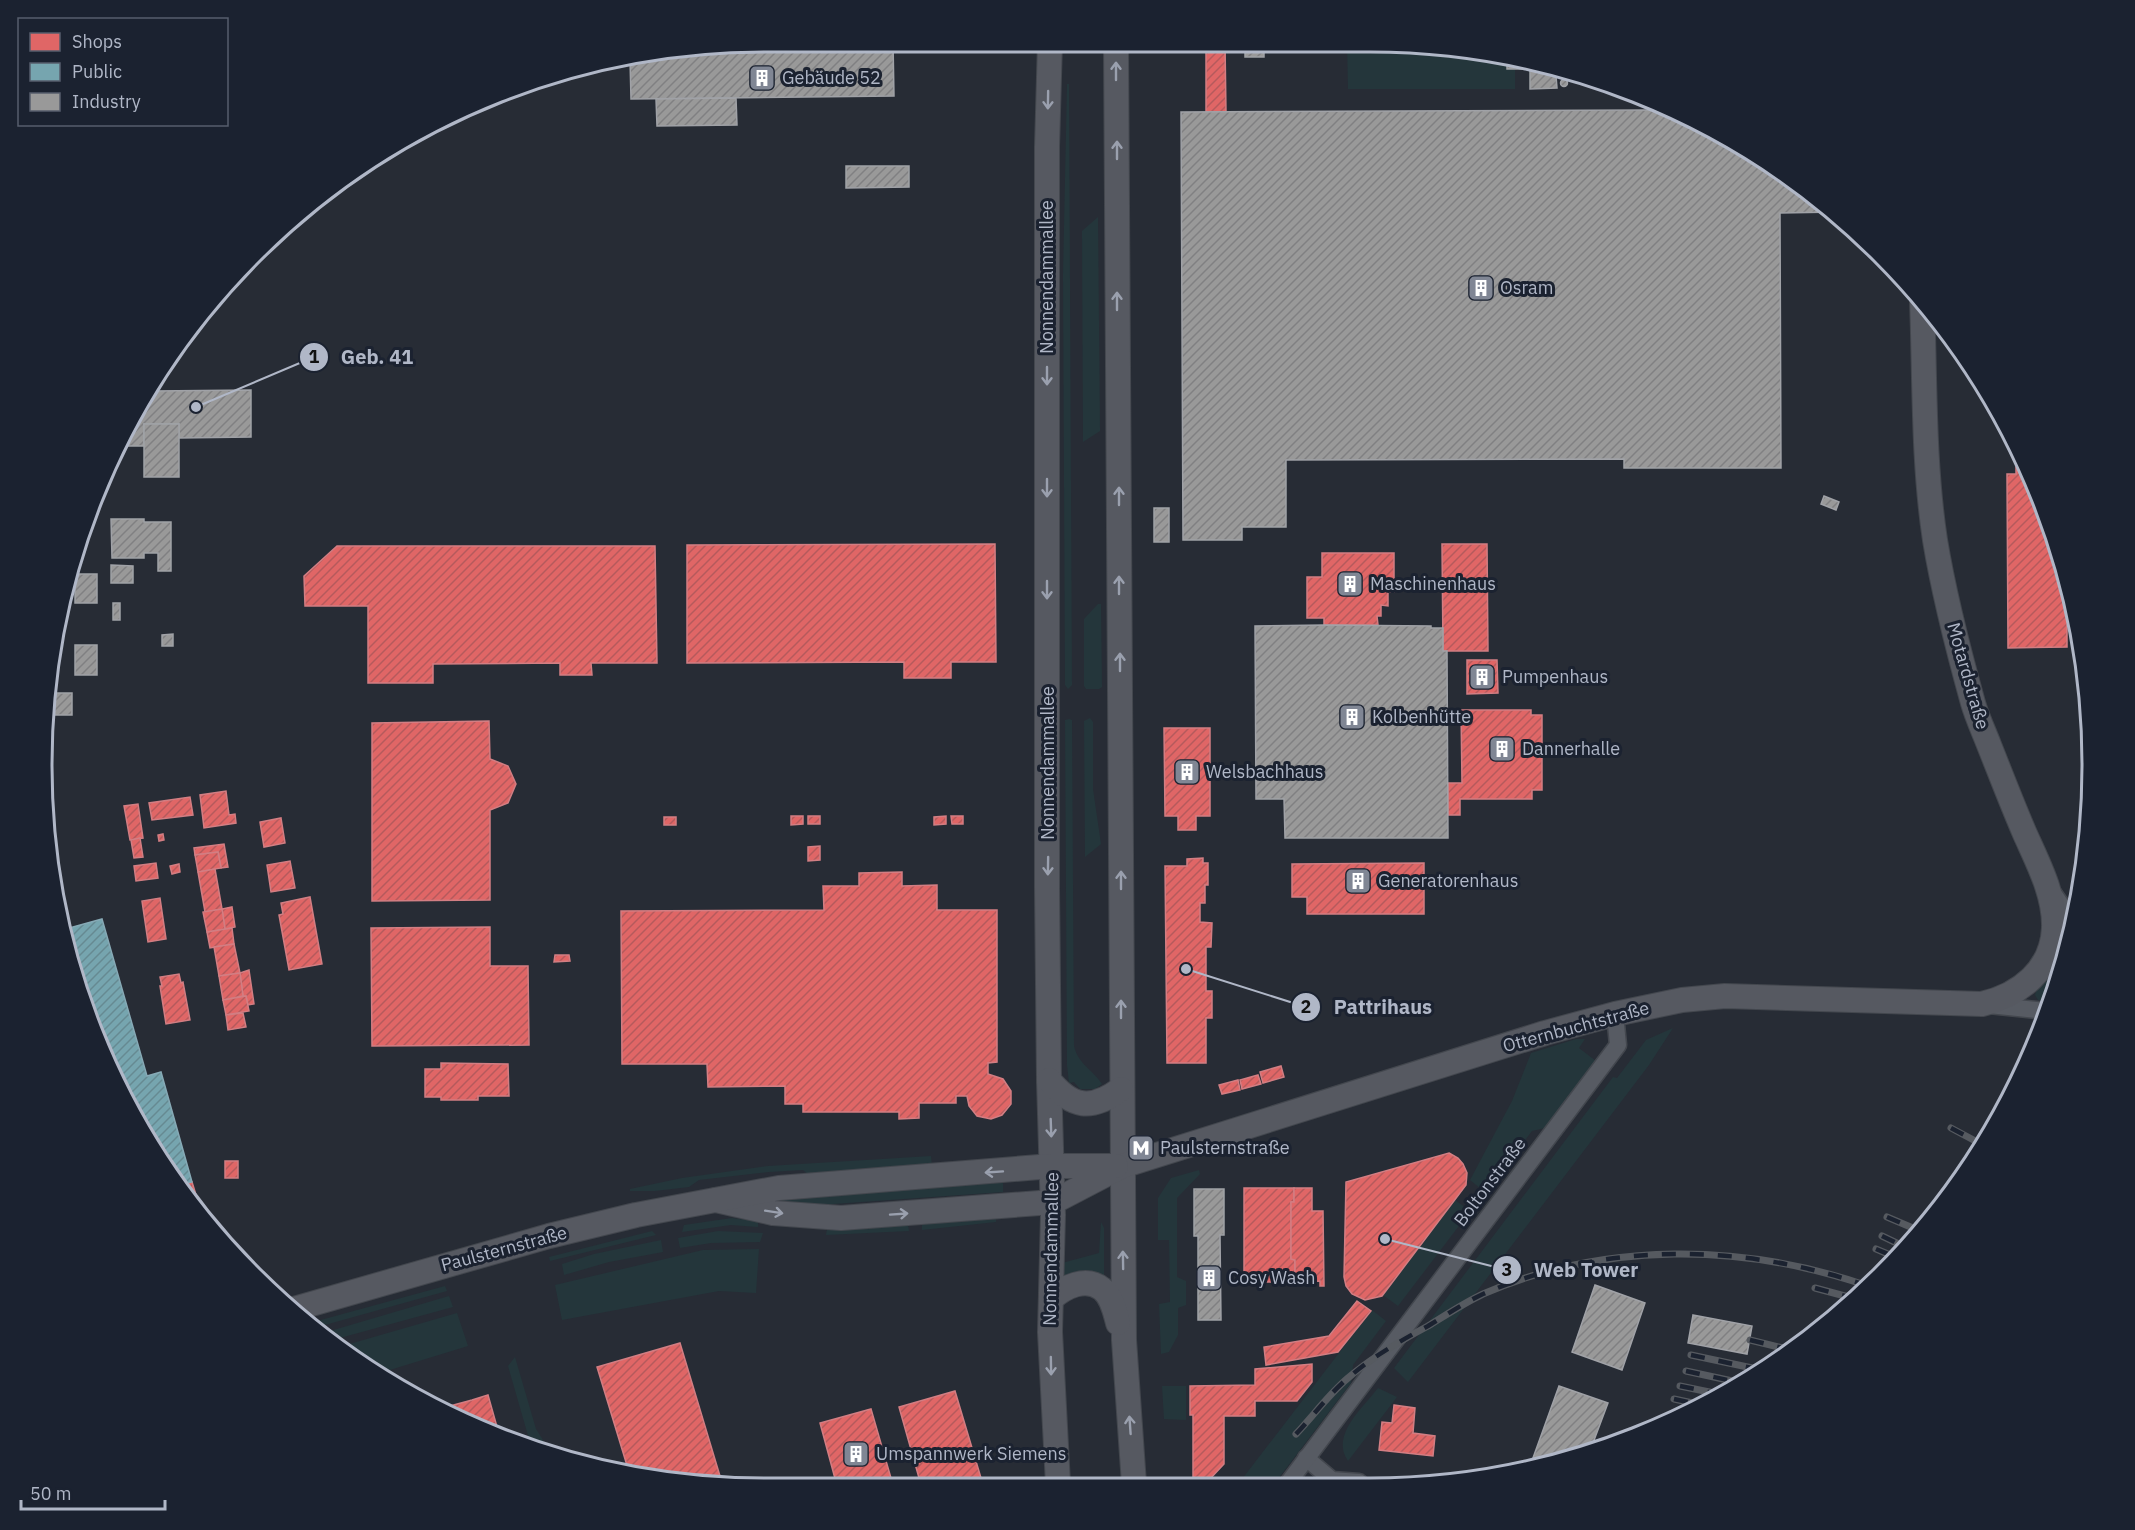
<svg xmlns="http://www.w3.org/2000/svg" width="2135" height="1530" font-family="'IBM Plex Sans',sans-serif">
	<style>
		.green { fill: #24363b }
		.shops { fill: url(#shops-hatch); stroke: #d27e83; stroke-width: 1.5 }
		.public { fill: url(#public-hatch); stroke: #87aab6; stroke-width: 1.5 }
		.industry { fill: url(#industry-hatch); stroke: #a0a2a7; stroke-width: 1.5 }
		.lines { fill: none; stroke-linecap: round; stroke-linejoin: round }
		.street-casing { stroke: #43474e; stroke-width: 19 }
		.secondary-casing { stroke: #43474e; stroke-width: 26 }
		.street { stroke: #575b63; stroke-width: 16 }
		.secondary { stroke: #565961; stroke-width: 24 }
		.rail-casing { stroke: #565a60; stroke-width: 7 }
		.rail { stroke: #1b2230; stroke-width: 4.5; stroke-dasharray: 14; stroke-linecap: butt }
		.oneway { stroke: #9aa0ae }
		.labels { text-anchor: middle; stroke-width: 6; stroke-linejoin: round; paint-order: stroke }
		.poi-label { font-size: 18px; fill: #b0b7c7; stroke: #1b2230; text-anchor: start }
		.street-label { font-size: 18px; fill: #b0b7c7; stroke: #1b2230 }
		.rim { fill: none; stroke: #b0b7c7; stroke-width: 3 }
		.leader { fill: none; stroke: #b0b7c7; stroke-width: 2 }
		.callout-dot { fill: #b0b7c7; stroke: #1b2230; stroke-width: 2 }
		.mark-label { font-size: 18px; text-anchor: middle; font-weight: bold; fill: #111 }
		.callout-label { font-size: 20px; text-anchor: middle; font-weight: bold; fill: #b0b7c7; stroke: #1b2230; stroke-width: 6; stroke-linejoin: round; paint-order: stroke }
	</style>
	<defs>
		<pattern id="shops-hatch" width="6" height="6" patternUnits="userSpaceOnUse" patternTransform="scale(1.5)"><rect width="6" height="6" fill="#e06666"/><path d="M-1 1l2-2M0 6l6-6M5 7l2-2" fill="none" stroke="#b55a5c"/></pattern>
		<pattern id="public-hatch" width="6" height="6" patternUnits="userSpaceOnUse" patternTransform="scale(1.5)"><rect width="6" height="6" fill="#76a5af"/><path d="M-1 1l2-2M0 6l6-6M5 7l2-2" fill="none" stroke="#668a92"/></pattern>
		<pattern id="industry-hatch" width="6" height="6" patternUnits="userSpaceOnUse" patternTransform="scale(1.5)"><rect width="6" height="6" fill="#999"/><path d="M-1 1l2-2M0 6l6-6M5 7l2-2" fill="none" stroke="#808082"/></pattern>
	</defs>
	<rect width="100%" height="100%" fill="#272c35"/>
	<g class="green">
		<polygon points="1347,42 1370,42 1511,56 1515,57 1515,89 1348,89"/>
		<polygon points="1067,84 1069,84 1072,685 1068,689 1065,685 1063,275"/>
		<polygon points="1098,217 1100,431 1083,442 1082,231"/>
		<polygon points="1098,604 1101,604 1102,687 1099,689 1086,689 1084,686 1084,619"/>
		<polygon points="1090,718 1093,722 1093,789 1101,844 1085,857 1084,721"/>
		<path d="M1069,719L1072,720L1074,1046C1078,1064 1093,1070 1102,1084L1095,1089H1080L1074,1082L1069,1083L1067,1065L1065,720Z"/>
		<path d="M2065,942C2071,957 2049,987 2042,1001L2038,1000L2035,995L2036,992L2057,964Z"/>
		<polygon points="1673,1028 1649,1065 1408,1382 1394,1368 1613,1077 1617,1078 1646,1040"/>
		<polygon points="1576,1039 1585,1039 1579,1048 1596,1061 1545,1128 1532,1131 1487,1190 1481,1189 1470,1180 1512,1101 1531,1053"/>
		<polygon points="931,1156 932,1167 810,1176 803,1170 769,1172 699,1180 689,1187 655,1191 630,1191 630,1189 682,1178 768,1166"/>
		<polygon points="1199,1170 1200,1174 1177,1198 1177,1277 1186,1281 1186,1305 1178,1308 1178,1335 1169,1352 1161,1354 1159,1304 1170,1302 1169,1240 1158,1240 1158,1198 1171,1178"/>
		<polygon points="1003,1182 1003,1192 819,1205 783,1203 781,1201 782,1199"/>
		<polygon points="1455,1200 1466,1208 1468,1214 1398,1306 1383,1295"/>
		<polygon points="732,1218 758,1221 758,1227 731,1225 682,1232 684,1225"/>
		<polygon points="996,1219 996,1222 922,1230 922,1224"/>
		<polygon points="1101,1222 1104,1228 1104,1276 1062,1277 1062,1263 1099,1253"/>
		<polygon points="908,1225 909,1231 826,1235 827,1229"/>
		<polygon points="652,1231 656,1235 550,1261 549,1257"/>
		<polygon points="718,1231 763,1233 760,1242 711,1243 680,1248 678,1238"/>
		<polygon points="661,1240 663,1252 609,1262 564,1275 562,1264 594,1254"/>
		<polygon points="759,1249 756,1293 719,1291 562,1320 555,1285 703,1250"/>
		<polygon points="445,1286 447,1291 314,1328 317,1321"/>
		<polygon points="449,1296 453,1307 329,1341 320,1334"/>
		<polygon points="1372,1310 1386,1321 1353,1365 1351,1383 1275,1483 1239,1483"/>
		<polygon points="457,1313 468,1346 380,1373 339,1347"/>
		<polygon points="515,1357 536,1429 543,1440 546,1452 531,1446 508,1366"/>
		<polygon points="1162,1386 1186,1386 1186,1420 1164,1419"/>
		<path d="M1378,1388L1397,1397L1348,1461C1330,1435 1363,1408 1378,1388Z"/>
	</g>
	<g class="shops">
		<polygon points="1181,42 1312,42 1181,43"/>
		<polygon points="1206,43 1225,43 1226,112 1206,112"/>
		<polygon points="2016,467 2025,467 2055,533 2076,625 2067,625 2067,647 2008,648 2007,474 2016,474"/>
		<polygon points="995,544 996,662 951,662 951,678 904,678 904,662 687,663 687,545"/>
		<polygon points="1442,544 1487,544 1488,651 1443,651"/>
		<polygon points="337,546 655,546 657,663 591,663 592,675 560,675 560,663 433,664 433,683 368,683 368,606 305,606 304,576"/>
		<polygon points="1322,553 1394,553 1394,592 1388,592 1388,606 1381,605 1381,616 1377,616 1378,625 1324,625 1324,618 1307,618 1307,577 1322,577"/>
		<polygon points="1467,660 1497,660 1498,693 1467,694"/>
		<polygon points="1461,710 1531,710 1531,715 1542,715 1542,790 1532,790 1532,799 1460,799 1460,815 1448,815 1448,783 1462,783"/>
		<polygon points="489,721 490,759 508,766 516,784 508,803 490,810 490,900 372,901 372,723"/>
		<polygon points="1164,728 1210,728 1210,816 1196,816 1196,830 1178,830 1178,816 1165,816"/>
		<polygon points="226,791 229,815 235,814 236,823 204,828 200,795"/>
		<polygon points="190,797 193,815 152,820 149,803"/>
		<polygon points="138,804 143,838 130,840 124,806"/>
		<polygon points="791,816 803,816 803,824 791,825"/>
		<rect x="808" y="816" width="12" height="8"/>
		<polygon points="946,816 946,824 934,825 934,817"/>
		<polygon points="951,816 963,816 963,824 952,824"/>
		<rect x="664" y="817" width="12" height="8"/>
		<polygon points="281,818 285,843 264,847 260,822"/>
		<polygon points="163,834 164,840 159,841 158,835"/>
		<polygon points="140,838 143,857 134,858 131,840"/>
		<polygon points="224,844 228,867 221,868 218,852 195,855 194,848"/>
		<polygon points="820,846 820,860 808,861 808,847"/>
		<polygon points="218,852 221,868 198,872 195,855"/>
		<polygon points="1203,858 1203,863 1208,863 1208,885 1205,885 1205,903 1200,903 1200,922 1212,923 1211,947 1206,947 1206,991 1212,991 1212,1018 1206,1018 1206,1063 1167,1063 1165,866 1187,866 1187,859"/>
		<polygon points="290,861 295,888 271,892 267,865"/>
		<polygon points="156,863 158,878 136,881 134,866"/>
		<polygon points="1424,863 1424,914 1307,914 1307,897 1292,897 1292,864"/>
		<polygon points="179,864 180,872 172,874 170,866"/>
		<polygon points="215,869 222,909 205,912 198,872"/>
		<polygon points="902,872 902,886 937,885 937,910 997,910 997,1062 988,1063 988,1074 1003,1079 1011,1091 1011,1104 1002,1115 991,1119 977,1116 969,1106 967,1096 956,1096 956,1103 919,1103 919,1118 899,1119 899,1112 803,1112 803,1104 785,1104 785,1086 708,1087 707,1064 622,1064 621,911 824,910 823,886 859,886 859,873"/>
		<polygon points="310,897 322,964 289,970 279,915 283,914 281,903"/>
		<polygon points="160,898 166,939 148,942 142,901"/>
		<polygon points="232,907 235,927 225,929 222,909"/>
		<polygon points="222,909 225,929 207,932 203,912"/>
		<polygon points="490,927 490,966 528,966 529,1045 372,1046 371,928"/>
		<polygon points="232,928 234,944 210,948 207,932"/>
		<polygon points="234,944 240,973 219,976 214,947"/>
		<polygon points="555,955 569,955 570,961 554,962"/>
		<polygon points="249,970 254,1004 248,1005 246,996 243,996 240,973"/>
		<polygon points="240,973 243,996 223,1000 219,976"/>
		<polygon points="179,974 181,983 183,982 190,1020 166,1024 160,986 162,986 160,977"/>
		<polygon points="246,996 249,1011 226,1015 223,1000"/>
		<polygon points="243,1013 246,1027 228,1030 226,1015"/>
		<polygon points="441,1063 508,1064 509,1096 478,1096 478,1100 441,1100 441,1097 425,1097 425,1069 441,1069"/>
		<polygon points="1281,1066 1284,1077 1263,1083 1260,1072"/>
		<polygon points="1258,1075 1261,1084 1242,1089 1240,1080"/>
		<polygon points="1238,1080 1240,1090 1222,1094 1219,1085"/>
		<polygon points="1449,1153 1458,1158 1463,1164 1467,1173 1466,1185 1382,1296 1365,1300 1352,1294 1346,1286 1344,1277 1346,1182"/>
		<rect x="225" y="1161" width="13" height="17"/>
		<polygon points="192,1182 201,1211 183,1184"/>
		<polygon points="1244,1188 1294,1188 1294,1202 1291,1202 1291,1259 1295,1260 1295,1282 1244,1282"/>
		<polygon points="1294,1188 1312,1188 1312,1211 1323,1211 1324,1286 1320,1286 1320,1281 1295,1282 1295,1260 1291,1259 1291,1202 1294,1202"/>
		<polygon points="1357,1301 1371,1311 1338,1352 1266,1365 1264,1347 1329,1336"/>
		<polygon points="680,1343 723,1486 629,1472 597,1367"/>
		<polygon points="1312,1364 1312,1382 1297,1401 1255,1401 1255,1416 1224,1416 1224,1464 1209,1480 1193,1479 1193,1415 1190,1415 1190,1386 1255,1385 1255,1369"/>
		<polygon points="955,1391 981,1478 957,1485 921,1485 899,1407"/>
		<polygon points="488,1395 499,1434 439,1409 472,1400"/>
		<polygon points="1394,1405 1415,1408 1413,1433 1435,1436 1433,1456 1379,1450 1382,1422 1392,1423"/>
		<polygon points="871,1409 893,1485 837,1486 820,1423"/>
	</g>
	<polygon class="public" points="102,919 147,1076 161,1072 192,1182 183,1184 116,1084 67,952 62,930"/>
	<g class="industry">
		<polygon points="765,42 893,42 894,96 631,99 630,60"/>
		<polygon points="1264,48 1264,57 1245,57 1245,49"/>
		<polygon points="1507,56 1524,60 1525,69 1507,69"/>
		<polygon points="1530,62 1570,74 1570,75 1556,76 1557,88 1530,89"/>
		<circle cx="1564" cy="83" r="3.5"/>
		<polygon points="736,98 737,125 657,126 656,99"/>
		<polygon points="1648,110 1673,110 1732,139 1834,212 1780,213 1781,468 1624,468 1624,459 1286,460 1286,527 1242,527 1242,540 1183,540 1181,112"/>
		<polygon points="846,166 909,166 909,187 846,188"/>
		<polygon points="251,390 251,437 179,438 179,424 144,424 144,446 116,446 153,391"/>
		<rect x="144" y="424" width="35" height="53"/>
		<polygon points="1824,496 1839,502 1836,510 1821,504"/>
		<rect x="1154" y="508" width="15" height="34"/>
		<polygon points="111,519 144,519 144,522 171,522 171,571 158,571 158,553 144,553 144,558 112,558"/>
		<polygon points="111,565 133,566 133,583 111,583"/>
		<rect x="75" y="574" width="22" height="29"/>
		<rect x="113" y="603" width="7" height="17"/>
		<polygon points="1324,625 1431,626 1431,628 1443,628 1443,651 1447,651 1448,838 1285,838 1284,799 1256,799 1255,626"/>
		<polygon points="173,634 173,646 162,646 162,635"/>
		<rect x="75" y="645" width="22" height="30"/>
		<rect x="48" y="693" width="24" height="22"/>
		<polygon points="1194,1189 1224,1189 1224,1235 1220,1235 1221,1320 1198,1320 1198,1236 1194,1236"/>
		<polygon points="1595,1285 1645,1303 1622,1370 1572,1352"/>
		<polygon points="1693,1315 1752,1326 1747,1354 1688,1343"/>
		<polygon points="1559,1386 1608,1403 1590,1451 1557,1463 1529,1469"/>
	</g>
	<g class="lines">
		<g class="street-casing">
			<g id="street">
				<polyline points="2053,893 2073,922"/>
				<polyline points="1989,1005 2046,1011"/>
				<polyline points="1306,1458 1332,1480 1359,1482"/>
				<polyline points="1288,1483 1618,1045 1615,1014"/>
			</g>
		</g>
		<g class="secondary-casing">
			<g id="secondary">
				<polyline points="1050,42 1047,147 1047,888 1049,1080 1053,1215 1050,1332 1058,1484"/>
				<polyline points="1116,42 1124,1340 1134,1484"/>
				<path d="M1049,1080C1072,1108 1091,1111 1121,1089"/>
				<path d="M716,1200L773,1213L841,1218L1053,1202L1122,1166L1545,1033L1615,1014L1682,1000L1725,996L1982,1004C2020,995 2052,970 2054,928C2055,895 2038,863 2025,834C2012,804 2001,775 1989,745C1984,732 1977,717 1973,703C1958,649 1944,595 1935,540C1923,461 1925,380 1922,300"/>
				<path d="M1051,1299C1064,1287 1086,1276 1102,1289C1112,1296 1115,1312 1118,1323"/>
				<polyline points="294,1309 549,1236 636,1215 779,1188 1052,1166 1116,1166"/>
			</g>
		</g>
		<use href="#street" class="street"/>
		<use href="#secondary" class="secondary"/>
		<g class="rail-casing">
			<g id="rail">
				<polyline points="1951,1128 1981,1144"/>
				<polyline points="1887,1217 1920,1231"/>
				<polyline points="1882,1236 1905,1247"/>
				<polyline points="1876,1249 1895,1257"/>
				<polyline points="1815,1288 1856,1299"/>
				<polyline points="1750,1340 1787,1349"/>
				<polyline points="1691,1355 1757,1369"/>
				<polyline points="1686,1371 1737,1382"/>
				<polyline points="1680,1386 1719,1394"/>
				<polyline points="1674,1399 1702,1405"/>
				<polyline points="1673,1413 1684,1416"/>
				<path d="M1296,1434C1313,1416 1329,1394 1348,1378C1372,1357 1400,1341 1428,1326C1446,1315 1464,1303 1483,1294C1605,1241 1743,1243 1868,1286"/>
			</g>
		</g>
		<use href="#rail" class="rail"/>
	</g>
	<defs><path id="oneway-shaft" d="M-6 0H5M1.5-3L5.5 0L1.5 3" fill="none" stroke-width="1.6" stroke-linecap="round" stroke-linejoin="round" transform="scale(1.5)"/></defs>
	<g class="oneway">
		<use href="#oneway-shaft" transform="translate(1116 71) rotate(-90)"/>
		<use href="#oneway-shaft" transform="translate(1048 100) rotate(91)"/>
		<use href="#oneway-shaft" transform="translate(1117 150) rotate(-90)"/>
		<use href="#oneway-shaft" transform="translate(1117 301) rotate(-90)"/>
		<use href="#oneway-shaft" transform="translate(1047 376) rotate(90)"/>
		<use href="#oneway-shaft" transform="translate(1047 488) rotate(90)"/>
		<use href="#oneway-shaft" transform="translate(1119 496) rotate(-90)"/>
		<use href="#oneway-shaft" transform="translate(1119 585) rotate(-90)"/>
		<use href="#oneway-shaft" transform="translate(1047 590) rotate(90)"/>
		<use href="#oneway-shaft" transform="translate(1120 662) rotate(-90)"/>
		<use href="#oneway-shaft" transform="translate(1048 866) rotate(91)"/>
		<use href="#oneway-shaft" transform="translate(1121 880) rotate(-90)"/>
		<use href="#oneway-shaft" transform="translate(1121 1009) rotate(-90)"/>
		<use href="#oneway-shaft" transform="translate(1051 1128) rotate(88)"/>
		<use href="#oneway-shaft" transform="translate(994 1172) rotate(176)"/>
		<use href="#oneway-shaft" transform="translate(774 1212) rotate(9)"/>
		<use href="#oneway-shaft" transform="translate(899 1214) rotate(-4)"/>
		<use href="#oneway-shaft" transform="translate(1123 1260) rotate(-91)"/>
		<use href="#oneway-shaft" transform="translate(1051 1366) rotate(89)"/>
		<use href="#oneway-shaft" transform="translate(1130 1425) rotate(-94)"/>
	</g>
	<defs>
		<g id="building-square" transform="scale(1.35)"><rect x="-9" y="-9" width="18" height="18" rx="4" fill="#808694" stroke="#1b2230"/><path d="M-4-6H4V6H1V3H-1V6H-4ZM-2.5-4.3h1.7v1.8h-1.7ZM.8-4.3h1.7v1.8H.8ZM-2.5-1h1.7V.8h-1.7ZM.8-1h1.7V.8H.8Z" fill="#fff"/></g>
		<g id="metro-square" transform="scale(1.35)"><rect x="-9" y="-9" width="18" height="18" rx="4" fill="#808694" stroke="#1b2230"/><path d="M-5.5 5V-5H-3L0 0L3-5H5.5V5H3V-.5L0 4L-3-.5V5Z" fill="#fff"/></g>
	</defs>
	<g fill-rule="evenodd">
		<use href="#building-square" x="762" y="78"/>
		<use href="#building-square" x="1481" y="288"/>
		<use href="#building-square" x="1350" y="584"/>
		<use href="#building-square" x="1482" y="677"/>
		<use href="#building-square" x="1352" y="717"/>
		<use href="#building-square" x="1502" y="749"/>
		<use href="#building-square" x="1187" y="772"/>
		<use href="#building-square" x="1358" y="881"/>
		<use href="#metro-square" x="1141" y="1148"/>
		<use href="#building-square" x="1209" y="1278"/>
		<use href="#building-square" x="856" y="1454"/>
	</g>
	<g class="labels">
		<g class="poi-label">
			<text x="782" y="84">Gebäude 52</text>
			<text x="1500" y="294">Osram</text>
			<text x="1370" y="590">Maschinenhaus</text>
			<text x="1502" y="683">Pumpenhaus</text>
			<text x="1372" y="723">Kolbenhütte</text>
			<text x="1522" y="755">Dannerhalle</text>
			<text x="1206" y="778">Welsbachhaus</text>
			<text x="1378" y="887">Generatorenhaus</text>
			<text x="1160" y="1154">Paulsternstraße</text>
			<text x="1228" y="1284">Cosy Wash</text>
			<text x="876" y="1460">Umspannwerk Siemens</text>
		</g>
		<g class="street-label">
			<text transform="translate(1047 277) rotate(-90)" y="6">Nonnendammallee</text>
			<text transform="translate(1968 676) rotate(74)" y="6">Motardstraße</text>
			<text transform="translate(1048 763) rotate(-90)" y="6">Nonnendammallee</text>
			<text transform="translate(1576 1027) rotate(-15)" y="6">Otternbuchtstraße</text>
			<text transform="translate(1490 1182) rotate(-53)" y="6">Boltonstraße</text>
			<text transform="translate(504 1249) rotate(-15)" y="6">Paulsternstraße</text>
			<text transform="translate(1051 1249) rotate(-89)" y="6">Nonnendammallee</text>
		</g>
	</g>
	<path d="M0 0H2135V1530H0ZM764 52H1370A712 712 0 0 1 2082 764V766A712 712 0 0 1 1370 1478H764A712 712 0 0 1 52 766V764A712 712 0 0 1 764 52Z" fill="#1b2230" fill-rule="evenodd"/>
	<path class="rim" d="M764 52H1370A712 712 0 0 1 2082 764V766A712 712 0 0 1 1370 1478H764A712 712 0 0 1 52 766V764A712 712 0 0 1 764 52Z"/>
	<path class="leader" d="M196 407L314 357M1186 969L1306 1007M1385 1239L1507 1270"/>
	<g class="callout-dot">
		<circle cx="196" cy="407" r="6"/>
		<circle cx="1186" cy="969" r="6"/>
		<circle cx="1385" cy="1239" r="6"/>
		<circle cx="314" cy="357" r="15"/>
		<circle cx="1306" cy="1007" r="15"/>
		<circle cx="1507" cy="1270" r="15"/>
	</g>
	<g class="mark-label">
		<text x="314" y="363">1</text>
		<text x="1306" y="1013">2</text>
		<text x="1507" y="1276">3</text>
	</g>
	<g class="callout-label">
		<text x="377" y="364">Geb. 41</text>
		<text x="1383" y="1014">Pattrihaus</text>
		<text x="1586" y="1277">Web Tower</text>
	</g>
	<rect x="18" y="18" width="210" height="108" fill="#1b2230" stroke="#575e6c" stroke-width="1.5"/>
	<rect x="30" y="33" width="30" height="18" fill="#e06666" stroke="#575e6c" stroke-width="1.5"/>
	<text x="72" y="48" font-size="18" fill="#b0b7c7">Shops</text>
	<rect x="30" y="63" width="30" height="18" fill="#76a5af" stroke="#575e6c" stroke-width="1.5"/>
	<text x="72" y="78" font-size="18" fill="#b0b7c7">Public</text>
	<rect x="30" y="93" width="30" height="18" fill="#999999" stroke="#575e6c" stroke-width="1.5"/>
	<text x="72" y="108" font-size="18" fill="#b0b7c7">Industry</text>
	<path d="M21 1500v9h144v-9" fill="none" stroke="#b0b7c7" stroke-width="3"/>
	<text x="30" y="1500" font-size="18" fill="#b0b7c7" stroke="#1b2230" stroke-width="4.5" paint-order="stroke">50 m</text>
</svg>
